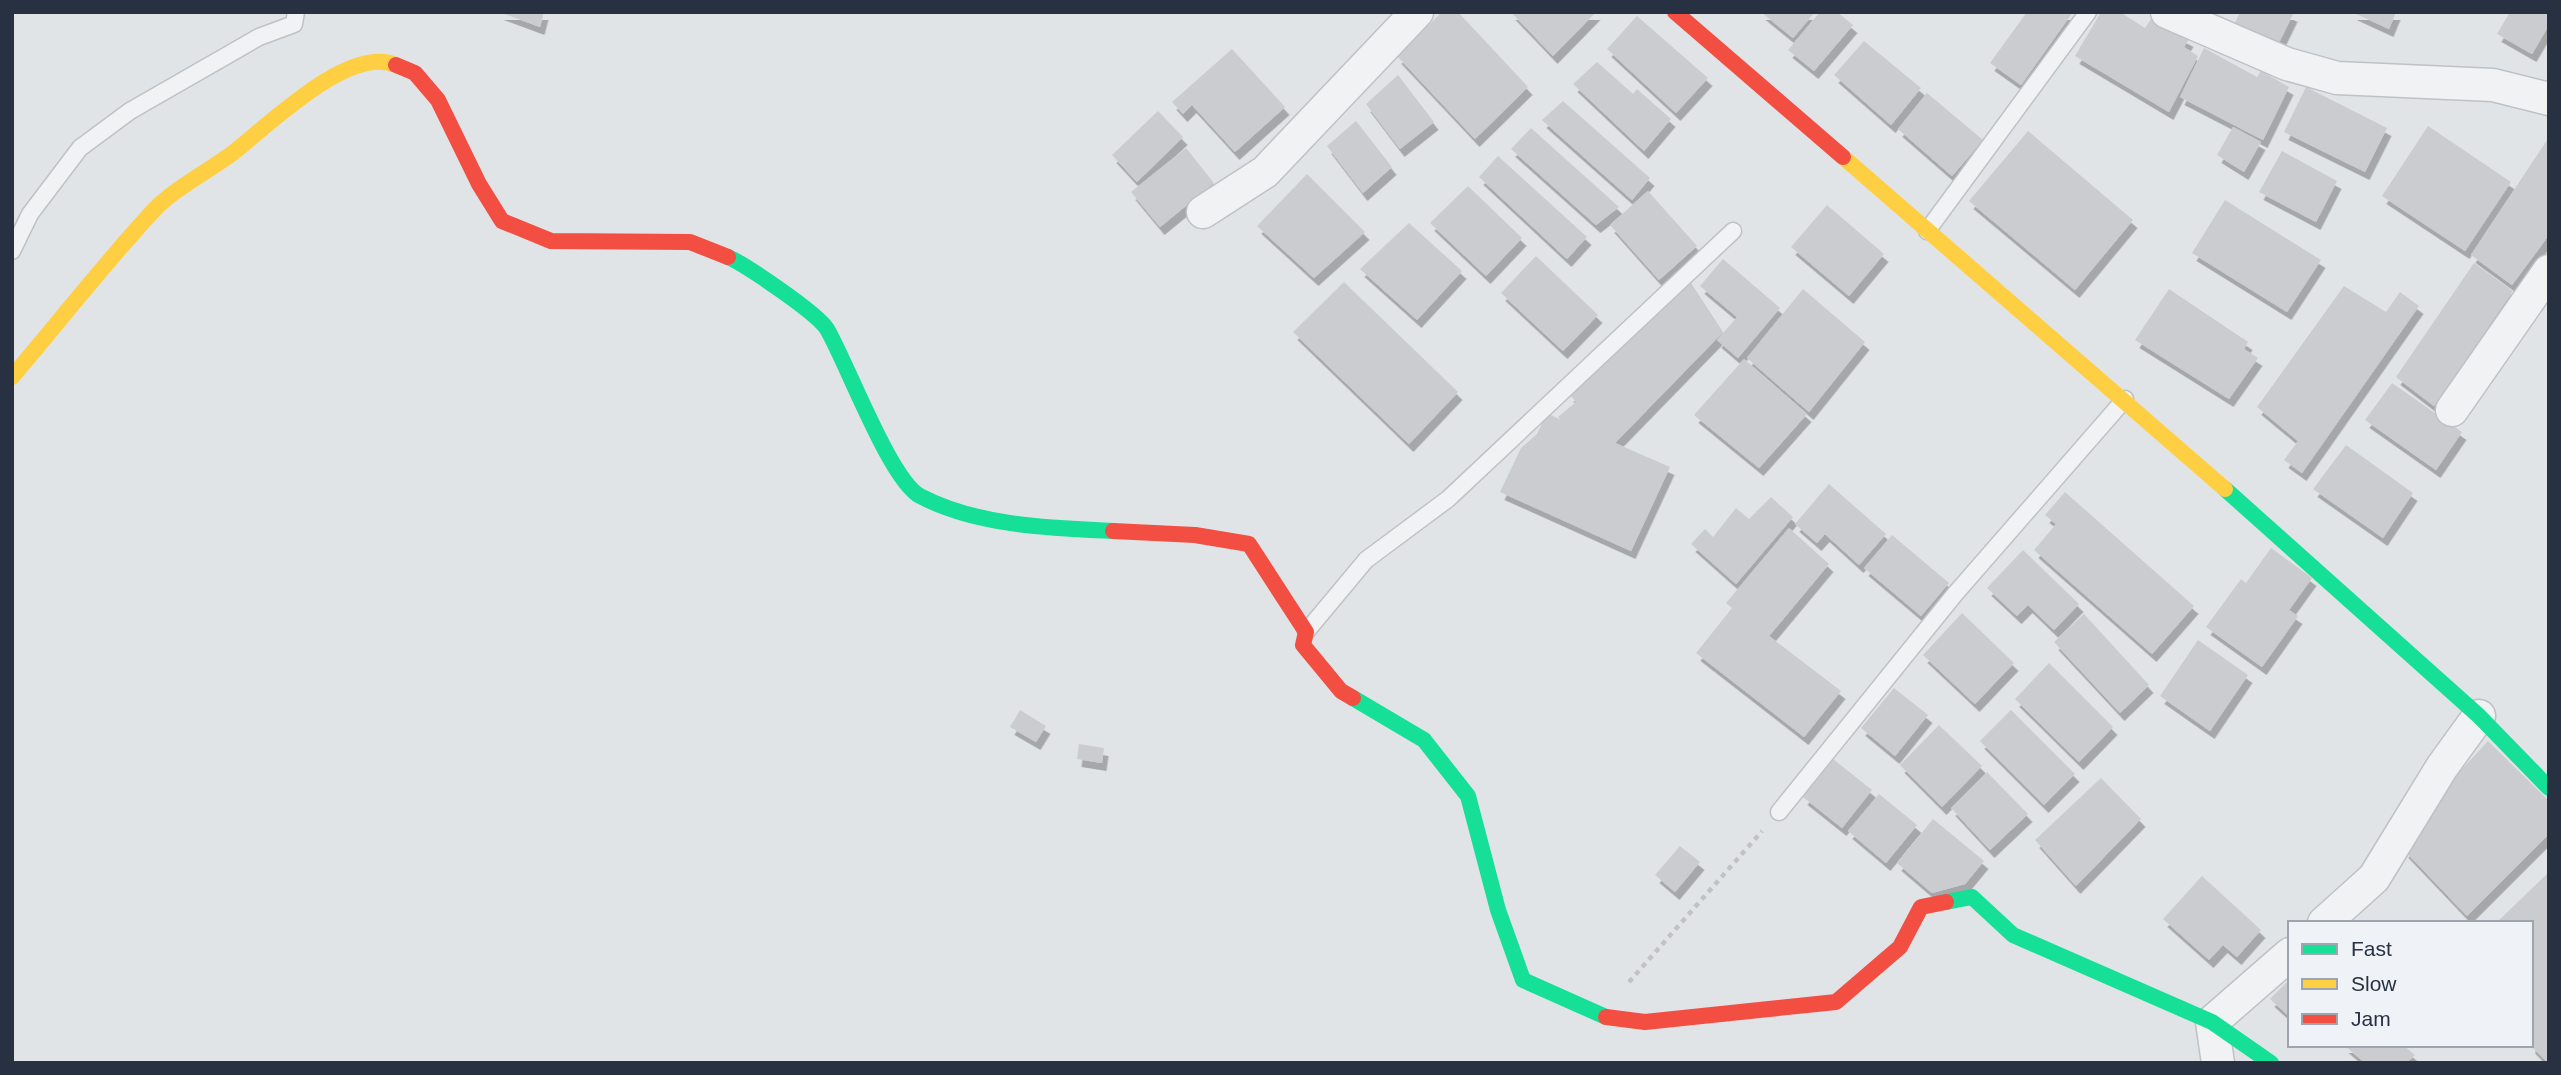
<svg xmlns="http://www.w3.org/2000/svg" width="2561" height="1075" font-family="Arial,sans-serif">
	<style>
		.building { fill: #cacccf; filter: url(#shadow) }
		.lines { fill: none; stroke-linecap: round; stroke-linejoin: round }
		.lane-casing { stroke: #bfc2c5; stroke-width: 19 }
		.street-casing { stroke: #bfc2c5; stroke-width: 35 }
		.path { stroke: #c0c2c7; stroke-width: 4.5; stroke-dasharray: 5 5; stroke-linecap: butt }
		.lane { stroke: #f1f2f3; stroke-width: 16 }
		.street { stroke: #f1f2f3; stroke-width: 32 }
		.fast { stroke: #16e098; stroke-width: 16 }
		.slow { stroke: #ffcf43; stroke-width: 16 }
		.jam { stroke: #f24e42; stroke-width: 16 }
	</style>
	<defs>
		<filter id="shadow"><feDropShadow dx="4.5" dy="8" stdDeviation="0" flood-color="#0004"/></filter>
	</defs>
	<rect width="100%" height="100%" fill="#e1e4e7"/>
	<g class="building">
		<polygon points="499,12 544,12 540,27"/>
		<polygon points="1442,12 1458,12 1528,87 1475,139 1397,56"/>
		<polygon points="1511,12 1596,12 1553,56"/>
		<polygon points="1761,12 1815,12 1793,38"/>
		<polygon points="1820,12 1837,12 1853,25 1814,71 1788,50"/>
		<polygon points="2027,12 2073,12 2021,85 1990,63"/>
		<polygon points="2101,12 2120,12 2145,28 2151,19 2189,39 2184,47 2198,56 2169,112 2075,56"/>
		<polygon points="2240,12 2289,12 2293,14 2277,47 2234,25"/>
		<polygon points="2352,12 2396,12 2389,29"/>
		<polygon points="2510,12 2549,12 2549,25 2532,54 2497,34"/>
		<polygon points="1637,16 1708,78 1676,113 1607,49"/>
		<polygon points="1864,41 1921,88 1891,125 1834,75"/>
		<polygon points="2204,48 2257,77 2261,71 2289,87 2263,140 2180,97"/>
		<polygon points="1232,49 1285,107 1235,152 1192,105 1183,114 1172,102"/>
		<polygon points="1597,62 1633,94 1637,89 1671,119 1644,151 1573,84"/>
		<polygon points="1398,75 1434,122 1400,149 1366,104"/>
		<polygon points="2306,87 2387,128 2365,172 2284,132"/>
		<polygon points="1927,93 1983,140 1952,176 1898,129"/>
		<polygon points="1563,101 1650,178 1632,200 1542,120"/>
		<polygon points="1158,111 1183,137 1137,182 1112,155"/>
		<polygon points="1356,121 1392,167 1363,193 1327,146"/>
		<polygon points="2428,126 2511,182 2465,251 2382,196"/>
		<polygon points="2233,127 2261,142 2244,172 2217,155"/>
		<polygon points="1531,128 1619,207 1596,225 1511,149"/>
		<polygon points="2028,131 2133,220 2075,290 1969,201"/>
		<polygon points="2549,137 2549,235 2512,285 2471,255"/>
		<polygon points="1186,148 1214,183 1160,227 1131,192"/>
		<polygon points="2282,151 2337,181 2316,222 2259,192"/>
		<polygon points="1498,156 1587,237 1567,259 1479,177"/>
		<polygon points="1307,174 1365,232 1314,278 1257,226"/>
		<polygon points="1468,186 1522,238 1486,276 1430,223"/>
		<polygon points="1648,191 1697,246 1659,280 1610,225"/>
		<polygon points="2225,200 2321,260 2287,312 2192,253"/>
		<polygon points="1827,205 1884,254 1849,296 1791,247"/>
		<polygon points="1409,223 1462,271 1417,320 1360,269"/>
		<polygon points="1536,256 1598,315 1563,351 1501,293"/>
		<polygon points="1723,259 1780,308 1738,358 1717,340 1737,317 1700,286"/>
		<polygon points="2474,263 2513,291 2434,406 2396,377"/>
		<polygon points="1344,282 1458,392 1409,444 1293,332"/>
		<polygon points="1691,283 1723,332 1615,443 1670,467 1631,551 1500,492 1521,448 1537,434 1547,413 1561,420 1558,417 1576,402 1569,394 1591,375 1588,370 1656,306 1660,310"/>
		<polygon points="2344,286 2386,312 2400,292 2419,306 2302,473 2284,460 2298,441 2257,407"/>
		<polygon points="1803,289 1865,342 1809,412 1747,358"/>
		<polygon points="2169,289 2248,342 2244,349 2258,358 2229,399 2135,340"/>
		<polygon points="1744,359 1807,414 1759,468 1694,415"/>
		<polygon points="2392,383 2462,432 2436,470 2365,420"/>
		<polygon points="2346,445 2413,493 2383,538 2313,489"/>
		<polygon points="1829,484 1886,534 1859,565 1825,534 1817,543 1795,524"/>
		<polygon points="2065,492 2194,606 2152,654 2034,550 2056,524 2045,515"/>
		<polygon points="1771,497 1793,517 1736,584 1691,544 1705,529 1713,537 1736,508 1749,519"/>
		<polygon points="1789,528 1829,564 1769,636 1841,691 1804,737 1696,653 1732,608 1726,603"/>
		<polygon points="1892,535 1949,583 1921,616 1864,568"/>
		<polygon points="2271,548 2312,578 2289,610 2298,616 2262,667 2206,627 2241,579 2246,583"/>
		<polygon points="2023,550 2079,604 2054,630 2028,605 2017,616 1987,588"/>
		<polygon points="1962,613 2014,663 1975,704 1923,655"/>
		<polygon points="2084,614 2149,685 2120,713 2054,642"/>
		<polygon points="2198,640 2248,675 2210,731 2160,696"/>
		<polygon points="2049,663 2113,727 2079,762 2015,699"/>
		<polygon points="1894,688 1928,715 1895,756 1861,728"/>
		<polygon points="1020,710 1046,726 1036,742 1010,727"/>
		<polygon points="2011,710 2075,774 2044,805 1980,741"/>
		<polygon points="1939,725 1982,766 1942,807 1900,765"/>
		<polygon points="2488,741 2549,801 2549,834 2467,916 2404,850 2439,794"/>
		<polygon points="1079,744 1104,748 1102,763 1077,759"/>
		<polygon points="1833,759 1872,790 1842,828 1803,797"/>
		<polygon points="1987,772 2028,814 1990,850 1951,808"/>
		<polygon points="2101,778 2141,819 2076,886 2035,840"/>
		<polygon points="1879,794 1917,825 1886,863 1848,831"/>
		<polygon points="1933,819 1984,861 1965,884 1932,893 1897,863"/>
		<polygon points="1680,846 1700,862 1675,892 1655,875"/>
		<polygon points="2549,872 2549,1063 2548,1063 2531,1046 2531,923 2496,923"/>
		<polygon points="2202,876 2261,930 2237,957 2223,945 2209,960 2163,919"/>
		<polygon points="2290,979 2290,1017 2270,999"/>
		<polygon points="2344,1045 2403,1045 2415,1055 2406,1063 2365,1063"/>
	</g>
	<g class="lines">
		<g class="lane-casing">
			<g id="lane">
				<polyline points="1927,231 2088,12"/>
				<polyline points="12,251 30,214 80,148 130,111 259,37 294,24 296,12"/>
				<polyline points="1306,632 1366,560 1448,499 1733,231"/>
				<polyline points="1779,812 1955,594 2125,399"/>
			</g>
		</g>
		<g class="street-casing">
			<g id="street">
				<polyline points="2167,12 2287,64 2337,78 2493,85 2549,99"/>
				<polyline points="1203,212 1265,172 1417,12"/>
				<polyline points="2452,410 2549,271"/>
				<polyline points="2324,923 2374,878 2442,767 2479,716"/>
				<polyline points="2218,1063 2212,1022 2290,954"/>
			</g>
		</g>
		<polyline class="path" points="1629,982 1762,831"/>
		<use href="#lane" class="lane"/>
		<use href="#street" class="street"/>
		<g class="fast">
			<path d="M728,257C746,265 817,313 827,329C847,363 890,480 920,496C977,526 1050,528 1113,531"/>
			<polyline points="2225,489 2479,716 2549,788"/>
			<polyline points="1353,698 1424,740 1468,796 1498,910 1523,980 1606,1017"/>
			<polyline points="1946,902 1972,897 2013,935 2212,1022 2271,1063"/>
		</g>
		<g class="slow">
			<polyline points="1843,157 2225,489"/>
			<path d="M12,377C59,322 104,264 153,211C174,189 205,173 230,155C266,128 348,44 396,65"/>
		</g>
		<g class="jam">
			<polyline points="1675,12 1843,157"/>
			<polyline points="396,65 415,73 438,100 479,184 502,221 551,241 690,242 728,257"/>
			<polyline points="1113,531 1195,535 1249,544 1306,632 1303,645 1341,691 1353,698"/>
			<polyline points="1606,1017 1645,1022 1836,1002 1900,947 1921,907 1946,902"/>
		</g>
	</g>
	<rect width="2561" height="1075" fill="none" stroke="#273142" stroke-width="28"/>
	<rect x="2288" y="921" width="245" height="126" fill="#eff2f7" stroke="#9fa5af" stroke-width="2"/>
	<rect x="2302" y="944" width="35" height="10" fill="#16e098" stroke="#9fa5af" stroke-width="2"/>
	<text x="2351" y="956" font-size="21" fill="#273142">Fast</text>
	<rect x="2302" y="979" width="35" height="10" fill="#ffcf43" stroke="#9fa5af" stroke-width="2"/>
	<text x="2351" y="991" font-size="21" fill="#273142">Slow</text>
	<rect x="2302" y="1014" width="35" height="10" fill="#f24e42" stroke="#9fa5af" stroke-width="2"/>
	<text x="2351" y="1026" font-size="21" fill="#273142">Jam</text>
</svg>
